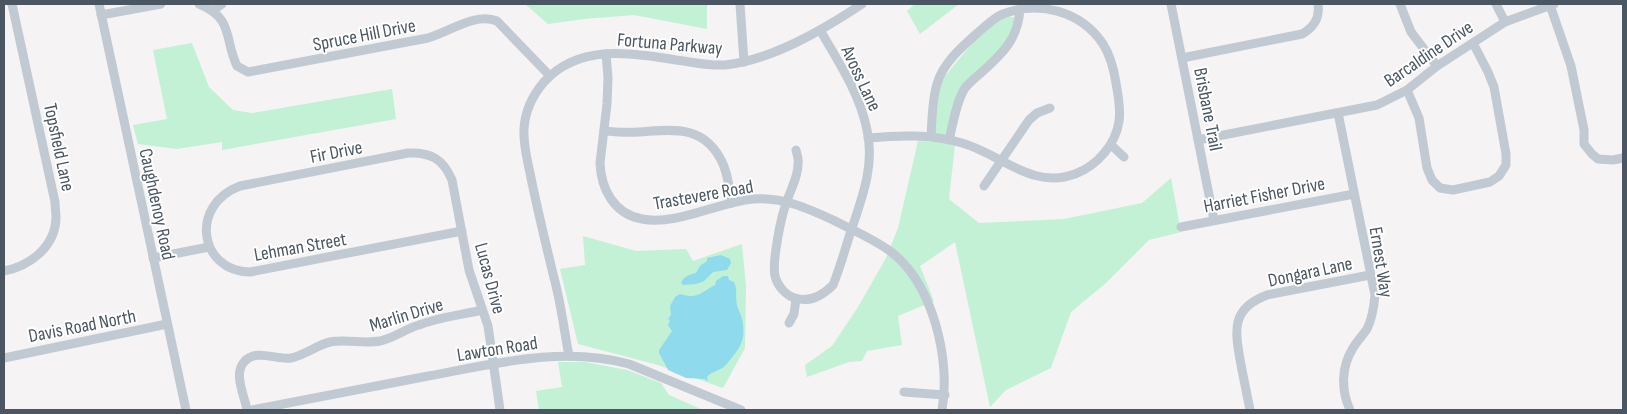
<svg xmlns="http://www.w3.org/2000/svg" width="1627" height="414" font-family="'Sofia Sans Condensed',sans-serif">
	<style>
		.green { fill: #c3f1d5 }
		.water { fill: #90daee }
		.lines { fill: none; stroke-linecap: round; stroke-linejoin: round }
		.minor { stroke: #c1cad2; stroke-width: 9 }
		.labels { text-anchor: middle; stroke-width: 4; stroke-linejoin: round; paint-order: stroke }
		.street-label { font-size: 19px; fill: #4a5661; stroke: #fff }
	</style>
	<rect width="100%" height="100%" fill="#f5f3f3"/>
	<g class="green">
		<polygon points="525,4 707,4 707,29 634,15 584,19 548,24"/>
		<polygon points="915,4 959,4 920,34 907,11"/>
		<polygon points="1005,17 1016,17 1005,45 963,85 947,130 946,144 955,145 949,199 979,223 1064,219 1142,203 1171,178 1181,232 1149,240 1106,283 1071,312 1051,368 1006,390 990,407 955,242 920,266 934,301 898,316 902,345 867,351 862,361 849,362 807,377 805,365 832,346 858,307 886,258 898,228 918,141 933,142 941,81 983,30"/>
		<polygon points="192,43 209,87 233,110 252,113 392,89 396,119 222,150 222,142 177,149 138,144 133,125 167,119 153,50"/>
		<polygon points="583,236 636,251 686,249 693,261 742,244 746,286 745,348 723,388 658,365 578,344 560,269 585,265"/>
		<polygon points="558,362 585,362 627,370 661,383 669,395 703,410 539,410 536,391 562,387"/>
	</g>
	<g class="water">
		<path d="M721,255L730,259L731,263L727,270L713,272L704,281L696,284L683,285L681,283C683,277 690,274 696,273L700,266L707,261V258Z"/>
		<path d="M723,276H728L729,280L734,282C738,290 735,296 737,305C738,309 741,314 742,319C747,341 739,349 726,365C721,371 711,371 707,377L708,380L706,381L705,379L686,378L668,370L666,366L659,353V350L672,331L668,325L670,320L668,319L671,315L670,306L675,297L680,294C698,300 701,292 715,285L716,281Z"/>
	</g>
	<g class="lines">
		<g class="minor">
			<polyline points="99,4 186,410"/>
			<path d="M199,4C234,18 224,39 237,66L248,72L428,38C449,32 476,12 497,21L550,76"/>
			<polyline points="740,4 744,62"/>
			<polyline points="1171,4 1214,220"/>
			<polyline points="1400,4 1411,32 1437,66"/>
			<polyline points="1496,4 1505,22"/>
			<polyline points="1550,5 1571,66 1584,130 1584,144 1592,154 1598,159 1613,160 1623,158"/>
			<polyline points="212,11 222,4"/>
			<polyline points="101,15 161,4"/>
			<path d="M606,54L608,78L607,104L600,163C601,189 614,214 642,219C675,226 719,202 753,199C783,197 807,208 833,220C852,230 872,238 890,251C933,283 951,360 942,410"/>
			<path d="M1182,58L1302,34C1314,27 1320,18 1318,4"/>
			<polyline points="1407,90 1419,118 1427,168 1432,180 1440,188 1453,190 1490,182 1499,176 1506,165 1506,154 1494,87 1488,72 1473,43"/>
			<path d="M1338,113L1375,295C1374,307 1372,319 1367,329C1363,335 1357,341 1353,348C1341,367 1341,390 1350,410"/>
			<path d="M604,131C616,132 627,133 639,132C671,130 701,124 720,158C728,171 729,189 732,203"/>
			<path d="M868,138C900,135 931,134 962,143C1001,154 1032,190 1075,174C1097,166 1116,144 1119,121C1121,108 1118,96 1116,83C1114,70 1110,55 1103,44C1081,11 1039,0 1003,14C995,17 988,24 982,29C965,44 943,62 937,84C932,101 932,120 931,137"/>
			<path d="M949,140C953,124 956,102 965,88C970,82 976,77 982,72C1003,53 1018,39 1020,9"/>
			<polyline points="1198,140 1377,105 1407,90 1437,66 1505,22 1554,4"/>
			<polyline points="1111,145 1124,157"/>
			<path d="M796,150C797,154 799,160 798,164C798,178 791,188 787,201C781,216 772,261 775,276C777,285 786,296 795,298C810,303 823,295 833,285C840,268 845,249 851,231C862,198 875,165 867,130C860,94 838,61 820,30"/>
			<polyline points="984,186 1029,120 1037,113 1050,108"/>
			<polyline points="1181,227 1354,194"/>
			<path d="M462,231L250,272C199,271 189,205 240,186L408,153C431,152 443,159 452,180L469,270L488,326L500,410"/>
			<polyline points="153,258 209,247"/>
			<path d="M4,271C30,266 55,247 56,218C56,213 55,207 55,202L12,4"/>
			<polyline points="789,323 794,314 796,299"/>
			<path d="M569,356C564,330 561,303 554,278C546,245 538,212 531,178C528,162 523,146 524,129C525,110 532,96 544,82C578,44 631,52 676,60C692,62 708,66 725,65C772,60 823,30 862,4"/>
			<polyline points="4,358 167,324"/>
			<polyline points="904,392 945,395"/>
			<path d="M247,410C245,397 233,374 244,362C256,348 275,360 291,358C305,355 317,345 330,342C346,339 364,344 380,341C394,338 405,329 419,325C439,317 461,315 482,310"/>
			<path d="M252,410C309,399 366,388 423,377C490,365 561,345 629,364L741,410"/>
			<path d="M1250,410C1247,395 1244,380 1241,365C1235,331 1230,309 1267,295L1370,275"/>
		</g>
	</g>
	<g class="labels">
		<g class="street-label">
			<text transform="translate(364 34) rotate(-11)" y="7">Spruce Hill Drive</text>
			<text transform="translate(670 43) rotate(5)" y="7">Fortuna Parkway</text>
			<text transform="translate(1428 53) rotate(-34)" y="7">Barcaldine Drive</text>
			<text transform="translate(862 78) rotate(65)" y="7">Avoss Lane</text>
			<text transform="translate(1209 109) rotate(79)" y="7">Brisbane Trail</text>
			<text transform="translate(60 147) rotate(78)" y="7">Topsfield Lane</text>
			<text transform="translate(336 151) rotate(-11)" y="7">Fir Drive</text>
			<text transform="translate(703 194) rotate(-10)" y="7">Trastevere Road</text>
			<text transform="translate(1264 194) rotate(-11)" y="7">Harriet Fisher Drive</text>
			<text transform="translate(158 204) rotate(78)" y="7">Caughdenoy Road</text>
			<text transform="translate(300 246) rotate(-10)" y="7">Lehman Street</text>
			<text transform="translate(1382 262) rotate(81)" y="7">Ernest Way</text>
			<text transform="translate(1310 271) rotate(-12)" y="7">Dongara Lane</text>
			<text transform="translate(491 278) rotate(75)" y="7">Lucas Drive</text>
			<text transform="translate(406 314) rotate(-17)" y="7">Marlin Drive</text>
			<text transform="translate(82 325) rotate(-11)" y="7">Davis Road North</text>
			<text transform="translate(497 348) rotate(-9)" y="7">Lawton Road</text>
		</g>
	</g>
	<rect width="1627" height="414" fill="none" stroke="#4a5661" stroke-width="10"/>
</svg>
